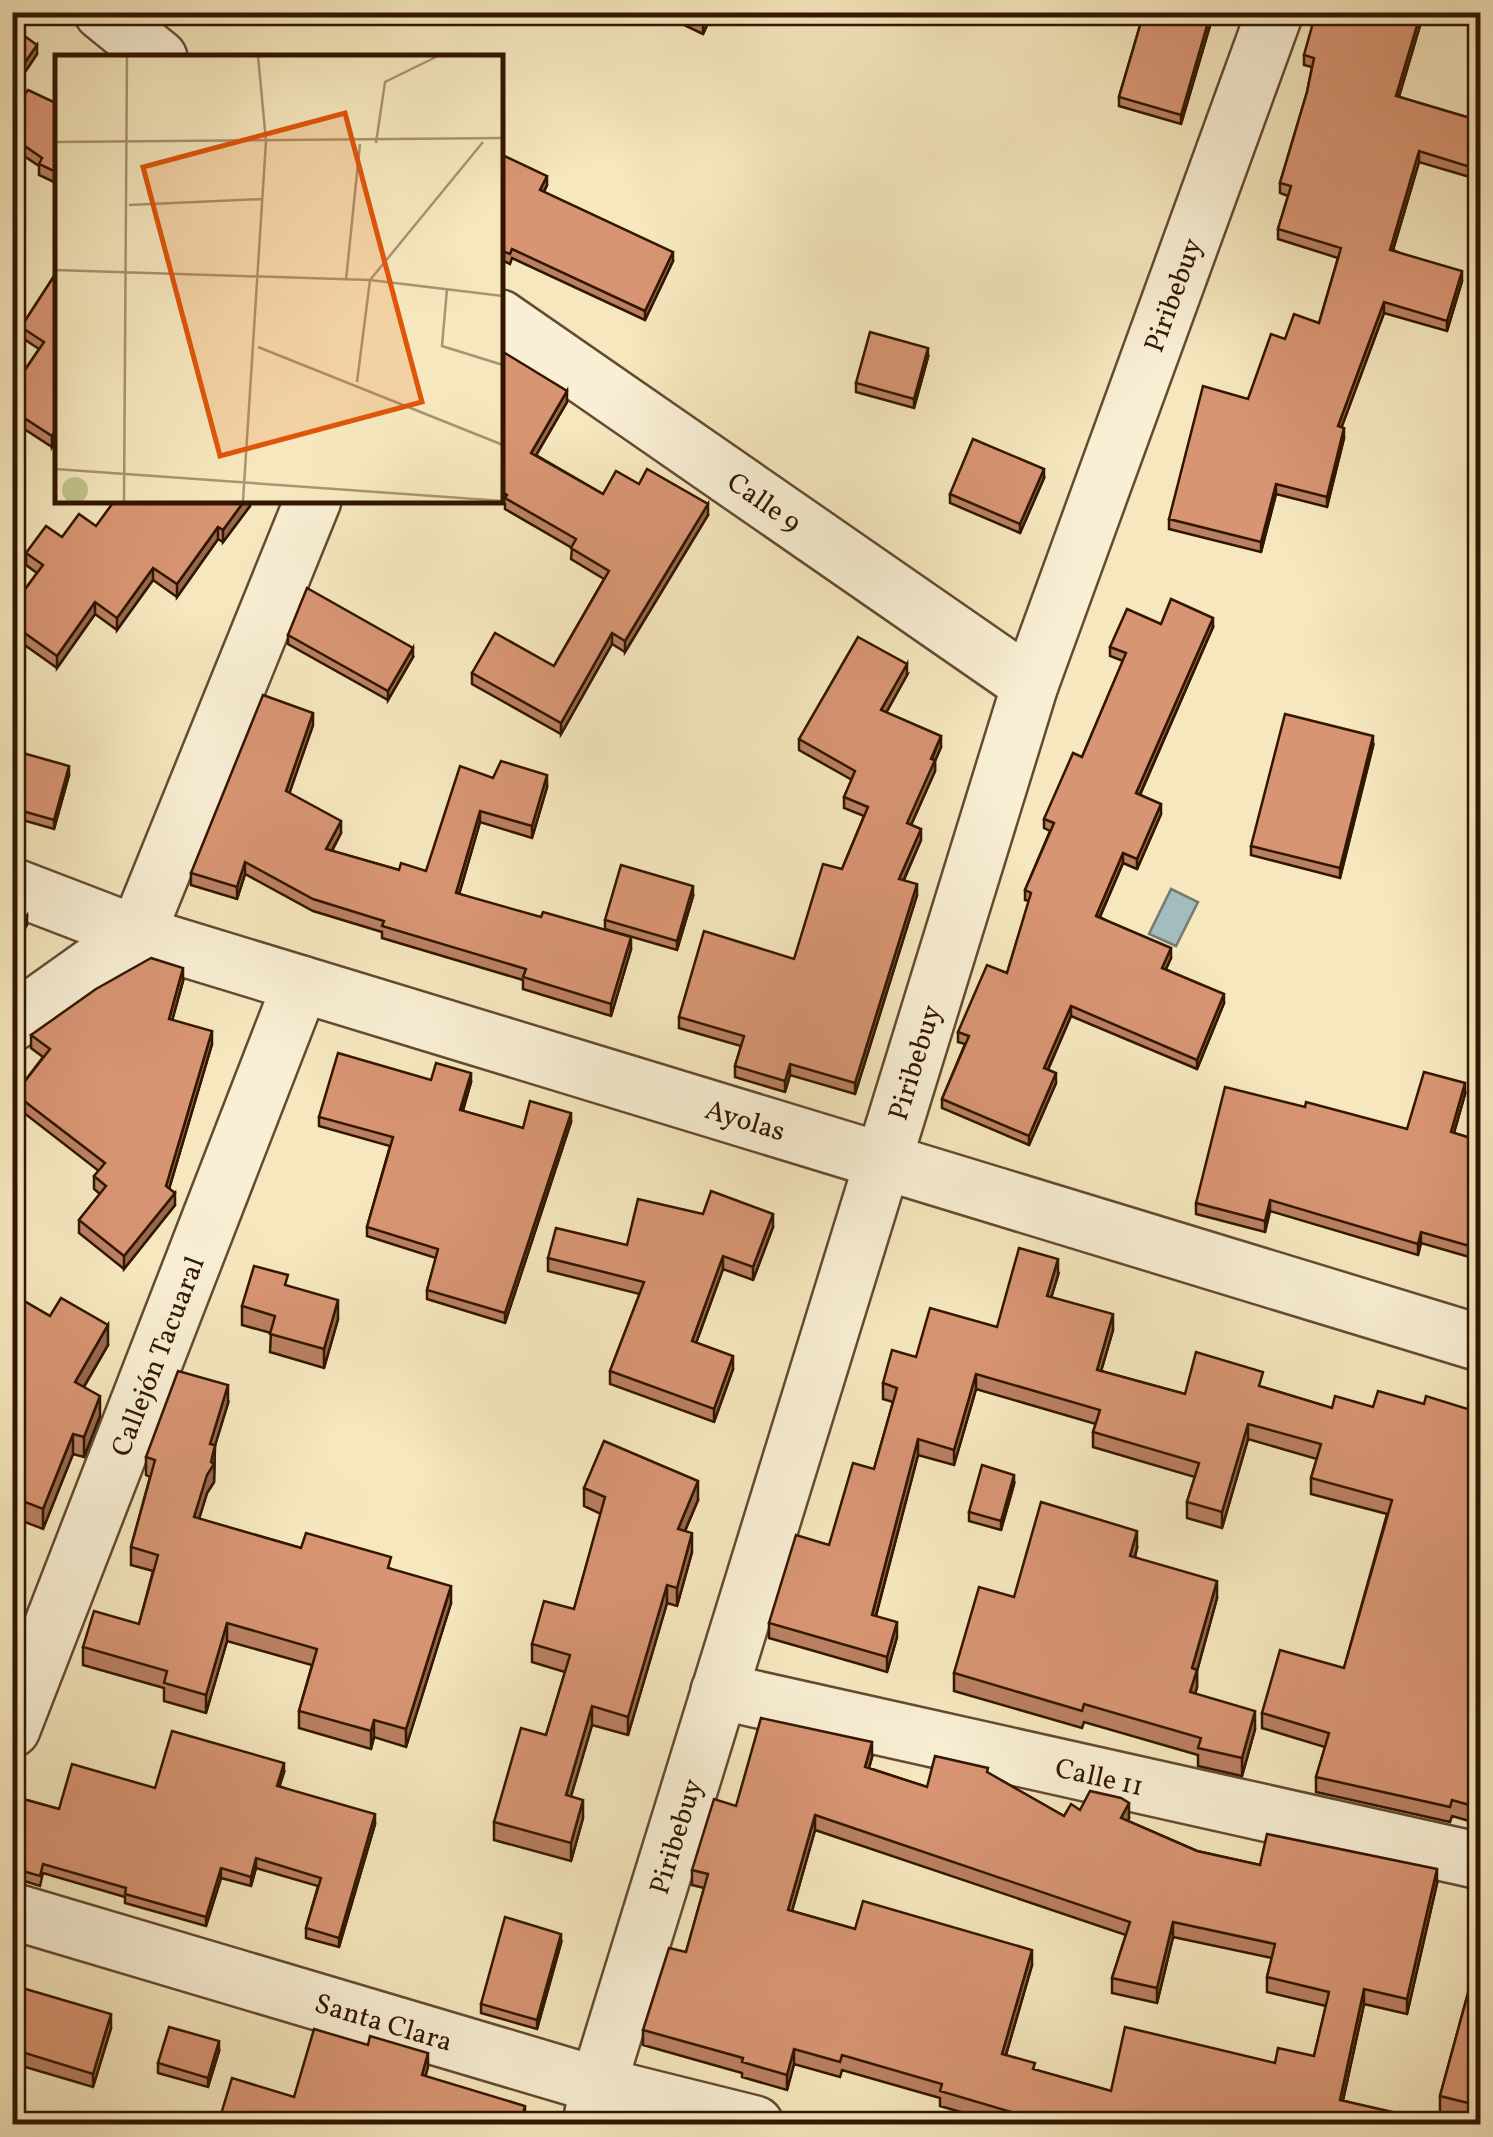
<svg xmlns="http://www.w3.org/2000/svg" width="1493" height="2137" font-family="Vollkorn,serif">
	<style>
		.water { fill: #a3bcbd; stroke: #767a71; stroke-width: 2.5 }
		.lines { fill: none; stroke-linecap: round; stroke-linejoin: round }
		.minor-casing { stroke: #634a30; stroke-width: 60 }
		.minor { stroke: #f9efd5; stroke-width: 55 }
		.wall { fill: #ba8063; stroke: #321600; stroke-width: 2.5; fill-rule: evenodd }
		.shaded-wall { fill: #976850; stroke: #321600; stroke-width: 2.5 }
		.building { fill: #d89573; stroke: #321600; stroke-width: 2.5; fill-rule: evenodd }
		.labels { text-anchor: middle; stroke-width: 8; stroke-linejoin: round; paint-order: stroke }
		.street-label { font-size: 28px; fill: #321600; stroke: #f9efd5 }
		.inset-road { fill: none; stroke: #a89372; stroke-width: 2.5 }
		.view { fill: #df560b; fill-opacity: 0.15; stroke: #df560b; stroke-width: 5 }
		.inset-edge { fill: none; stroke: #321600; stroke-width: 5 }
	</style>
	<rect width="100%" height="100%" fill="#f6e7be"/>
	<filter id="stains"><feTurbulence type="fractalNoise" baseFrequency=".002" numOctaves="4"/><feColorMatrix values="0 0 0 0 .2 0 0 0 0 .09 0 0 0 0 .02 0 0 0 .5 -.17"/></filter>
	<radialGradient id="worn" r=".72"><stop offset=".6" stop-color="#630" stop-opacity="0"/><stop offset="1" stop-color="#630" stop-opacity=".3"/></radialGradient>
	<polygon class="water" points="1171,889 1198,902 1176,946 1149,934"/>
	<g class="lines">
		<g class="minor-casing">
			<g id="minor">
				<polyline points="102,12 159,58"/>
				<path id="s1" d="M500,318L1030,685"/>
				<path id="s2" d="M12,886L137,934L1480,1343"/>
				<polyline points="137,934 313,500"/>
				<polyline points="12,1023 137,934"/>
				<path id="s3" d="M719,1691L1480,1861"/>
				<path id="s4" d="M12,1729L301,984"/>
				<path id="s5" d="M12,1911L598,2085L755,2124"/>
				<path id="s6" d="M591,2124L598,2085L1030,685L1275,12"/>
			</g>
		</g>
		<use href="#minor" class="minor"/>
	</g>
	<g class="wall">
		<polygon points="657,12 713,12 703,34"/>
		<polygon points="1144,12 1214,12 1181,124 1119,106 1119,97"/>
		<polygon points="1424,12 1399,97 1480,121 1480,180 1419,162 1393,250 1462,281 1447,331 1384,313 1341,427 1344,438 1327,507 1276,494 1261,552 1169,529 1169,519 1248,399 1285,339 1319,323 1338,258 1278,239 1278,229 1288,196 1280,193 1280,183 1307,92 1312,67 1304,65 1304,55"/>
		<polygon points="12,27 37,54 17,84 12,80"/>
		<polygon points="58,104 58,184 39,175 39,166 12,148 12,112"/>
		<polygon points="500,154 547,185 544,192 673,261 645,320 512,258 510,264 500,259"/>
		<polygon points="58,270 58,438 52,447 12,421 12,389 39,349 21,337 21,327"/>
		<polygon points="500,350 567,402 536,455 603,494 639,484 708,515 625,652 612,644 561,734 472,684 472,673 554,666 604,579 571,559 572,548 505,509 505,504 497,500 500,500"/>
		<polygon points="928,357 914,408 856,392 856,383"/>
		<polygon points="1044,478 1020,533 950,503 950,494"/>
		<polygon points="250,500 250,506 223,542 218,539 177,597 153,580 117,630 95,614 57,668 12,636 12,607 37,573 26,565 26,553 62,537 96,526"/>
		<polygon points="1161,624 1213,627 1140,795 1161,814 1137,869 1123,863 1100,917 1171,958 1166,969 1224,1003 1197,1069 1071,1016 1048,1070 1056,1083 1029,1145 942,1108 942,1099 965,1044 958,1042 958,1032 1007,973 1029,901 1025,900 1025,890 1050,831 1044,828 1044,819 1082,757 1123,661 1110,656 1110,647"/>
		<polygon points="288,635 413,657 388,700 288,644"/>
		<polygon points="907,675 886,713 941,747 935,761 935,771 911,825 921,840 904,880 917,895 855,1094 790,1075 785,1092 735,1077 735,1066 741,1046 679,1028 679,1017 794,959 842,869 864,816 844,808 844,797 852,780 799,750 799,739"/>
		<polygon points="313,725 289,793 341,833 332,851 399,870 426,871 493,778 547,787 532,838 480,822 459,894 631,949 611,1016 523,989 523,980 382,938 382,932 313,911 245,874 237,899 191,885 191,873"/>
		<polygon points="1373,746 1340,878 1251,855 1251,846"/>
		<polygon points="12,750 69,775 54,829 12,817"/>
		<polygon points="693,896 677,950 605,929 605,920"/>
		<polygon points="183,981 172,1020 212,1044 169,1189 175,1205 124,1269 79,1233 79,1220 100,1194 94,1189 94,1176 99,1171 15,1106 15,1094 43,1057 31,1048 31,1035"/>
		<polygon points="431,1080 471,1082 463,1111 523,1128 571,1122 505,1323 427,1299 427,1290 436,1258 367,1236 367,1227 390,1146 319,1126 319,1117"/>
		<polygon points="1465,1094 1454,1133 1480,1141 1480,1260 1421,1243 1418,1255 1270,1211 1265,1232 1196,1214 1196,1203 1305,1107 1407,1129"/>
		<polygon points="703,1214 773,1227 753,1280 723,1269 696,1343 733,1369 714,1422 610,1384 610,1371 640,1294 548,1271 548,1258 627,1245"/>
		<polygon points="1058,1275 1051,1297 1113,1330 1101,1371 1185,1394 1263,1387 1332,1408 1373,1407 1471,1418 1480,1421 1480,1824 1452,1816 1450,1822 1316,1792 1316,1777 1325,1747 1262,1728 1262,1713 1344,1668 1387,1514 1311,1494 1311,1478 1317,1459 1248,1439 1222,1528 1187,1518 1187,1502 1195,1477 1093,1447 1093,1432 1096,1424 976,1389 954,1465 918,1455 876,1616 897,1637 887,1672 769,1638 769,1623 829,1545 874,1469 893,1402 883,1399 883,1383 916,1357 997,1327"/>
		<polygon points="288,1286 338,1319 324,1368 270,1352 271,1333 242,1325 242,1306"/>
		<polygon points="12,1294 50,1316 108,1345 84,1387 100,1416 84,1457 73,1454 43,1529 12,1517"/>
		<polygon points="228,1403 215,1445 214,1482 207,1493 199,1519 301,1548 391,1569 451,1603 406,1747 374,1737 371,1749 299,1728 299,1711 312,1665 227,1641 206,1713 164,1701 164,1688 83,1665 83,1647 139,1624 153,1571 131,1565 131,1547 150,1477 146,1475 146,1457"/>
		<polygon points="1014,1484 1001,1530 969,1521 969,1512"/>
		<polygon points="584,1488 698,1500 685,1531 692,1552 677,1606 667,1603 628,1735 592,1725 571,1796 583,1818 571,1861 494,1840 494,1822 546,1735 565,1672 532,1662 532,1644 574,1609 601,1514 584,1506"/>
		<polygon points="1137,1548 1135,1557 1217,1598 1197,1671 1197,1687 1195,1694 1255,1729 1242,1776 1198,1766 1198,1755 1084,1722 1082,1728 954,1691 954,1673 1014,1597"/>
		<path d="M872,1757L869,1768L927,1787L988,1773L1064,1816L1080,1810L1129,1818L1128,1821L1197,1851L1260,1865L1437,1883L1407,2014L1364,2004L1343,2100L1401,2124H1002L940,2106V2098L842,2070L840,2077L794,2064L787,2090L742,2077V2073L643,2045V2030L686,1952L704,1888L692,1885V1870L736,1806ZM815,1830L1126,1935L1112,1978V1993L1157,2003L1173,1937L1272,1958L1267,1977V1992L1326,2006L1314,2056L1111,2091L1035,2070L1006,2055L1032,1965L855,1929L792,1911Z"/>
		<polygon points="284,1772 279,1786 375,1824 339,1947 306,1938 306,1928 318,1886 256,1868 251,1886 221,1878 206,1926 125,1903 125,1897 43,1873 40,1886 12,1877 12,1796 59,1809 155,1788"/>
		<polygon points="561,1943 537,2029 481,2013 481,2004"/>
		<polygon points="1480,1949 1480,2124 1478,2121 1440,2112 1440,2096"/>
		<polygon points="12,1985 111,2028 93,2087 22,2066"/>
		<polygon points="219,2051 208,2087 158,2073 158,2063"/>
	</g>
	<g class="shaded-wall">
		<polygon points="708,12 713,12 703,34 703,25"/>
		<polygon points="1211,12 1214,12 1181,124 1181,115"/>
		<polygon points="1421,12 1424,12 1396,106 1396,96"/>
		<polygon points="37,45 37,54 17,84 17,74"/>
		<polygon points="1419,151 1419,162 1390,260 1390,250"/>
		<polygon points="547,176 547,185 540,199 540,190"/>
		<polygon points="673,252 673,261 645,320 645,311"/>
		<polygon points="1462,271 1462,281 1447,331 1447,321"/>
		<polygon points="1384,302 1384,313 1338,437 1338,426"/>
		<polygon points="928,348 928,357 914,408 914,399"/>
		<polygon points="567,391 567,402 531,464 531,453"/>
		<polygon points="58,427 58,438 52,447 52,436"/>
		<polygon points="1344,428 1344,438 1327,507 1327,497"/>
		<polygon points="1044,469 1044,478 1020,533 1020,524"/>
		<polygon points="1276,484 1276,494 1261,552 1261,542"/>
		<polygon points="245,500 250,500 250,506 223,542 223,530"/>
		<polygon points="708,504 708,515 625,652 625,641"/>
		<polygon points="218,527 218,539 177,597 177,584"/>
		<polygon points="153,568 153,580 117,630 117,618"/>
		<polygon points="95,602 95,614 57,668 57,656"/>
		<polygon points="1213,618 1213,627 1136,803 1136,793"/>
		<polygon points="612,633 612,644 561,734 561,723"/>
		<polygon points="413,648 413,657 388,700 388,691"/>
		<polygon points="907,664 907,675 881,722 881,710"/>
		<polygon points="313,713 313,725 286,803 286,791"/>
		<polygon points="941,736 941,747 935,761 935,771 907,834 907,823"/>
		<polygon points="1373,736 1373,746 1340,878 1340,868"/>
		<polygon points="69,766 69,775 54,829 54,820"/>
		<polygon points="547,775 547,787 532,838 532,826"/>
		<polygon points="1161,804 1161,814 1137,869 1137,859"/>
		<polygon points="480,811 480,822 456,905 456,893"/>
		<polygon points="341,821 341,833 326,861 326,849"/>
		<polygon points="921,829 921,840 899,890 899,879"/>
		<polygon points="1123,853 1123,863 1096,925 1096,916"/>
		<polygon points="245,862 245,874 237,899 237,887"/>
		<polygon points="917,884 917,895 855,1094 855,1083"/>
		<polygon points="693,886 693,896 677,950 677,941"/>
		<polygon points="27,916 27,925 12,951 12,942"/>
		<polygon points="631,937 631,949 611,1016 611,1004"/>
		<polygon points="1171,948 1171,958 1162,977 1162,968"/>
		<polygon points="183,968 183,981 169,1032 169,1019"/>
		<polygon points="1224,994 1224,1003 1197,1069 1197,1060"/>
		<polygon points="1071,1006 1071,1016 1044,1078 1044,1068"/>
		<polygon points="212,1031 212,1044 166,1199 166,1186"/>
		<polygon points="790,1064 790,1075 785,1092 785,1081"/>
		<polygon points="471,1073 471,1082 460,1119 460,1110"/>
		<polygon points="1056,1073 1056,1083 1029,1145 1029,1136"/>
		<polygon points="1465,1083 1465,1094 1451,1143 1451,1132"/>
		<polygon points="571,1113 571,1122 505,1323 505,1313"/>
		<polygon points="175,1193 175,1205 124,1269 124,1256"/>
		<polygon points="1270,1200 1270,1211 1265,1232 1265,1221"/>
		<polygon points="773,1214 773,1227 753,1280 753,1267"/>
		<polygon points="1421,1232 1421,1243 1418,1255 1418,1244"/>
		<polygon points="723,1256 723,1269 692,1354 692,1341"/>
		<polygon points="1058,1259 1058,1275 1047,1312 1047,1296"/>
		<polygon points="338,1300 338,1319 324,1368 324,1349"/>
		<polygon points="1113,1314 1113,1330 1097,1385 1097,1370"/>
		<polygon points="108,1325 108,1345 75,1402 75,1382"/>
		<polygon points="733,1356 733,1369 714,1422 714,1409"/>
		<polygon points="976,1374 976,1389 954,1465 954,1450"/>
		<polygon points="228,1385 228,1403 210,1462 210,1444"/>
		<polygon points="100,1396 100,1416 84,1457 84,1437"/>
		<polygon points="1248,1424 1248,1439 1222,1528 1222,1512"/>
		<polygon points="73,1434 73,1454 43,1529 43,1509"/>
		<polygon points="918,1439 918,1455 872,1630 872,1615"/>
		<polygon points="215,1445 214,1482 207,1493 194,1535 194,1517"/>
		<polygon points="1014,1475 1014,1484 1001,1530 1001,1521"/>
		<polygon points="698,1481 698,1500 678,1547 678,1529"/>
		<polygon points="1137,1531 1137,1548 1130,1574 1130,1556"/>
		<polygon points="692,1533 692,1552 677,1606 677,1588"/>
		<polygon points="1217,1581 1217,1598 1197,1671 1197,1687 1190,1710 1192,1668"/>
		<polygon points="667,1585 667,1603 628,1735 628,1717"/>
		<polygon points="451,1586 451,1603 406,1747 406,1729"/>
		<polygon points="897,1622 897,1637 887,1672 887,1657"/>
		<polygon points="227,1623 227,1641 206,1713 206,1695"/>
		<polygon points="592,1706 592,1725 566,1813 566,1795"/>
		<polygon points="1255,1711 1255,1729 1242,1776 1242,1758"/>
		<polygon points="374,1720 374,1737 371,1749 371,1731"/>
		<polygon points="872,1742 872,1757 865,1782 865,1767"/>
		<polygon points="284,1763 284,1772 277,1795 277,1786"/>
		<polygon points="583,1800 583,1818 571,1861 571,1843"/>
		<polygon points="1129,1803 1129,1818 1121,1833 1121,1818"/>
		<polygon points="375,1814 375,1824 339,1947 339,1938"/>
		<polygon points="815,1815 815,1830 788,1925 788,1910"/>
		<polygon points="256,1858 256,1868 251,1886 251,1877"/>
		<polygon points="221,1868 221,1878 206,1926 206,1917"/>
		<polygon points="1437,1869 1437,1883 1407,2014 1407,1999"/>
		<polygon points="1173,1922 1173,1937 1157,2003 1157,1988"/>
		<polygon points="561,1934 561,1943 537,2029 537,2020"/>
		<polygon points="1032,1950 1032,1965 1002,2068 1002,2054"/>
		<polygon points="1364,1989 1364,2004 1340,2114 1340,2100"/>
		<polygon points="111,2014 111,2028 93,2087 93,2074"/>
		<polygon points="219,2041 219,2051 208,2087 208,2078"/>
		<polygon points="794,2049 794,2064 787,2090 787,2075"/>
		<polygon points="22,2052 22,2066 12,2098 12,2084"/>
		<polygon points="428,2053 428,2067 422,2089 422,2075"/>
		<polygon points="525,2106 525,2120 524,2124 520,2124"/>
	</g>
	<g class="building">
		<polygon points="677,12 708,12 703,25"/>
		<polygon points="1144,12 1211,12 1181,115 1119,97"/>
		<polygon points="1316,12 1421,12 1396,96 1480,121 1480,170 1419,151 1390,250 1462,271 1447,321 1384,302 1338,426 1344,428 1327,497 1276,484 1261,542 1169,519 1203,386 1248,399 1271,334 1285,339 1294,314 1319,323 1341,248 1278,229 1291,186 1280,183 1307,92 1314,58 1304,55"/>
		<polygon points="12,27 37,45 17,74 12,71"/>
		<polygon points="28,90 58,104 58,173 39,164 42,158 12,137 12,112"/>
		<polygon points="500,154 547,176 540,190 673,252 645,311 512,249 510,254 500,250"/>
		<polygon points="58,270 58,427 52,436 12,410 12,389 44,342 21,327"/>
		<polygon points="870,332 928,348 914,399 856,383"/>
		<polygon points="500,350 567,391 531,453 603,494 616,471 639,484 647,469 708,504 625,641 612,633 561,723 472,673 495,633 554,666 609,571 571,548 576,539 505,498 507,495 500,490"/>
		<polygon points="973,439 1044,469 1020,524 950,494"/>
		<polygon points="115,500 245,500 223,530 218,527 177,584 153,568 117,618 95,602 57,656 12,624 12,607 43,565 26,553 46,526 62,537 79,514 96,526"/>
		<polygon points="307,588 413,648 388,691 288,635"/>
		<polygon points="1171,599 1213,618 1136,793 1161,804 1137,859 1123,853 1096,916 1171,948 1162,968 1224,994 1197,1060 1071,1006 1044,1068 1056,1073 1029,1136 942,1099 969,1036 958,1032 987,965 1007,973 1031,893 1025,890 1054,823 1044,819 1073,753 1082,757 1126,653 1110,647 1127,609 1161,624"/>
		<polygon points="858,637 907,664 881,710 941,736 931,759 935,760 907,823 921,829 899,879 917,884 855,1083 790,1064 785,1081 735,1066 744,1036 679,1017 704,931 794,959 823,864 842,869 868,807 844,797 855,771 799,739"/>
		<polygon points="263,695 313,713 286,791 341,821 326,849 399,870 401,863 426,871 460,766 493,778 501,761 547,775 532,826 480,811 456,893 541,917 543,912 631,937 611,1004 523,977 526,969 382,926 384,921 313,899 245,862 237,887 191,873"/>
		<polygon points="1285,714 1373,736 1340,868 1251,846"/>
		<polygon points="12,750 69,766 54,820 12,808"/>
		<polygon points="621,865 693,886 677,941 605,920"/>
		<polygon points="12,910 27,916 12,942"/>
		<polygon points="151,958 183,968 169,1019 212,1031 166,1186 175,1193 124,1256 79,1220 106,1186 94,1176 105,1163 15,1094 50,1049 31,1035 96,989"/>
		<polygon points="338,1053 431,1080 436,1063 471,1073 460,1110 523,1128 530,1101 571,1113 505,1313 427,1290 438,1249 367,1227 393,1137 319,1117"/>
		<polygon points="1424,1072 1465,1083 1451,1132 1480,1141 1480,1249 1421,1232 1418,1244 1270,1200 1265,1221 1196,1203 1225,1087 1305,1107 1306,1102 1407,1129"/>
		<polygon points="711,1191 773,1214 753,1267 723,1256 692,1341 733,1356 714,1409 610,1371 644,1282 548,1258 556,1228 627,1245 638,1199 703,1214"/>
		<polygon points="1019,1248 1058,1259 1047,1296 1113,1314 1097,1370 1185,1394 1196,1352 1263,1372 1259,1386 1332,1408 1335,1396 1373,1407 1378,1391 1424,1404 1426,1396 1471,1410 1469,1418 1480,1421 1480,1808 1452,1800 1450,1807 1316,1777 1329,1733 1262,1713 1280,1650 1344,1668 1392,1500 1311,1478 1321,1444 1248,1424 1222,1512 1187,1502 1199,1463 1093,1432 1100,1410 976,1374 954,1450 918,1439 872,1615 897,1622 887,1657 769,1623 796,1535 829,1545 853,1463 874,1469 897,1388 883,1383 892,1350 916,1357 930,1308 997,1327"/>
		<polygon points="254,1266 288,1275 285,1285 338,1300 324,1349 270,1334 275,1316 242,1306"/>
		<polygon points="12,1294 50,1316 61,1298 108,1325 75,1382 100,1396 84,1437 73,1434 43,1509 12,1497"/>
		<polygon points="178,1371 228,1385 210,1444 215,1445 211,1462 214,1464 207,1475 194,1517 301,1548 306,1533 391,1557 388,1568 451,1586 406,1729 374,1720 371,1731 299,1711 317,1649 227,1623 206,1695 164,1683 167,1671 83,1647 94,1611 139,1624 158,1555 131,1547 155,1460 146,1457"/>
		<polygon points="604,1441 698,1481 678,1529 692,1533 677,1588 667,1585 628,1717 592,1706 566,1795 583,1800 571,1843 494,1822 521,1728 546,1735 570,1655 532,1644 544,1601 574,1609 605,1497 584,1488"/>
		<polygon points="982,1465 1014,1475 1001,1521 969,1512"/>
		<polygon points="1041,1502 1137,1531 1130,1556 1217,1581 1192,1668 1197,1670 1190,1692 1255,1711 1242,1758 1198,1748 1201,1738 1084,1704 1082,1711 954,1673 979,1587 1014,1597"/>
		<path d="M761,1718L872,1742L865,1767L927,1787L935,1756L988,1768L987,1772L1064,1816L1071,1804L1080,1810L1090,1791L1121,1798L1129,1803L1121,1818L1197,1851L1260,1865L1267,1834L1437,1869L1407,1999L1364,1989L1340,2100L1401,2114L1398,2124H1052L940,2091L942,2084L842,2055L840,2062L794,2049L787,2075L742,2062L743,2058L643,2030L669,1948L686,1952L708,1874L692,1870L714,1799L736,1806ZM815,1815L1130,1922L1112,1978L1157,1988L1173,1922L1275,1944L1267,1977L1329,1992L1314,2056L1278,2048L1275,2063L1125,2027L1111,2091L1033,2069L1035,2063L1002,2054L1032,1950L863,1901L855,1929L788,1910Z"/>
		<polygon points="172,1731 284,1763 277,1786 375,1814 339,1938 306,1928 321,1878 256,1858 251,1877 221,1868 206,1917 125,1894 126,1888 43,1864 40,1876 12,1868 12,1796 59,1809 72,1764 155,1788"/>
		<polygon points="505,1917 561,1934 537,2020 481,2004"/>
		<polygon points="1480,1949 1480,2106 1440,2096"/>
		<polygon points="12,1985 111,2014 93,2074 22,2052 12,2084"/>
		<polygon points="169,2027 219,2041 208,2078 158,2063"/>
		<polygon points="314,2029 368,2045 370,2036 428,2053 422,2075 525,2106 520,2124 218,2124 232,2078 294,2097"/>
	</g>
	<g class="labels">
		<g class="street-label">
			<text dy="10" stroke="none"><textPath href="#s6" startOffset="1920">Piribebuy</textPath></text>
			<text dy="10" stroke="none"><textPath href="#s1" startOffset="322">Calle 9</textPath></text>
			<text dy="10" stroke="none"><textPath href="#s6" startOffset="1110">Piribebuy</textPath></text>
			<text dy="10" stroke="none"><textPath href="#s2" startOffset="770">Ayolas</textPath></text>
			<text dy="10" stroke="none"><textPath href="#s4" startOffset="400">Callejón Tacuaral</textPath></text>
			<text dy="10" stroke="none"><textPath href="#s3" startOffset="390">Calle 11</textPath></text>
			<text dy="10" stroke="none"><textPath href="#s6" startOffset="300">Piribebuy</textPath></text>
			<text dy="10" stroke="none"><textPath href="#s5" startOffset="388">Santa Clara</textPath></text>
		</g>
	</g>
	<g transform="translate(55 55)">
		<rect width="448" height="448" fill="#f6e7be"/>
		<path d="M7 435a13 13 0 1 1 26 0a13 13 0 1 1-26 0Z" fill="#c1c48e"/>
		<path class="inset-road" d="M0,87L448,83M321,88L330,27L383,1M74,150L208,144M0,215L315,225L448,241M291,225L305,89M315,225L428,87M392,234L387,291L448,310M203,292L448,390M302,327L315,225M0,414L448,446M69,446L72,1M188,446L211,86L203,1"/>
		<path class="view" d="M290,58L367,347L165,401L88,112Z"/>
		<rect width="448" height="448" class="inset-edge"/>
	</g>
	<rect width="1493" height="2137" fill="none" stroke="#f6e7be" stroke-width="50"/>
	<rect x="15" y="15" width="1463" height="2107" fill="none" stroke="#321600" stroke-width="5"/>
	<rect x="25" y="25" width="1443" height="2087" fill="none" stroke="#321600" stroke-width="2.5"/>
	<rect width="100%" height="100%" filter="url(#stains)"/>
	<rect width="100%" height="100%" fill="url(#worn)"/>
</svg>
